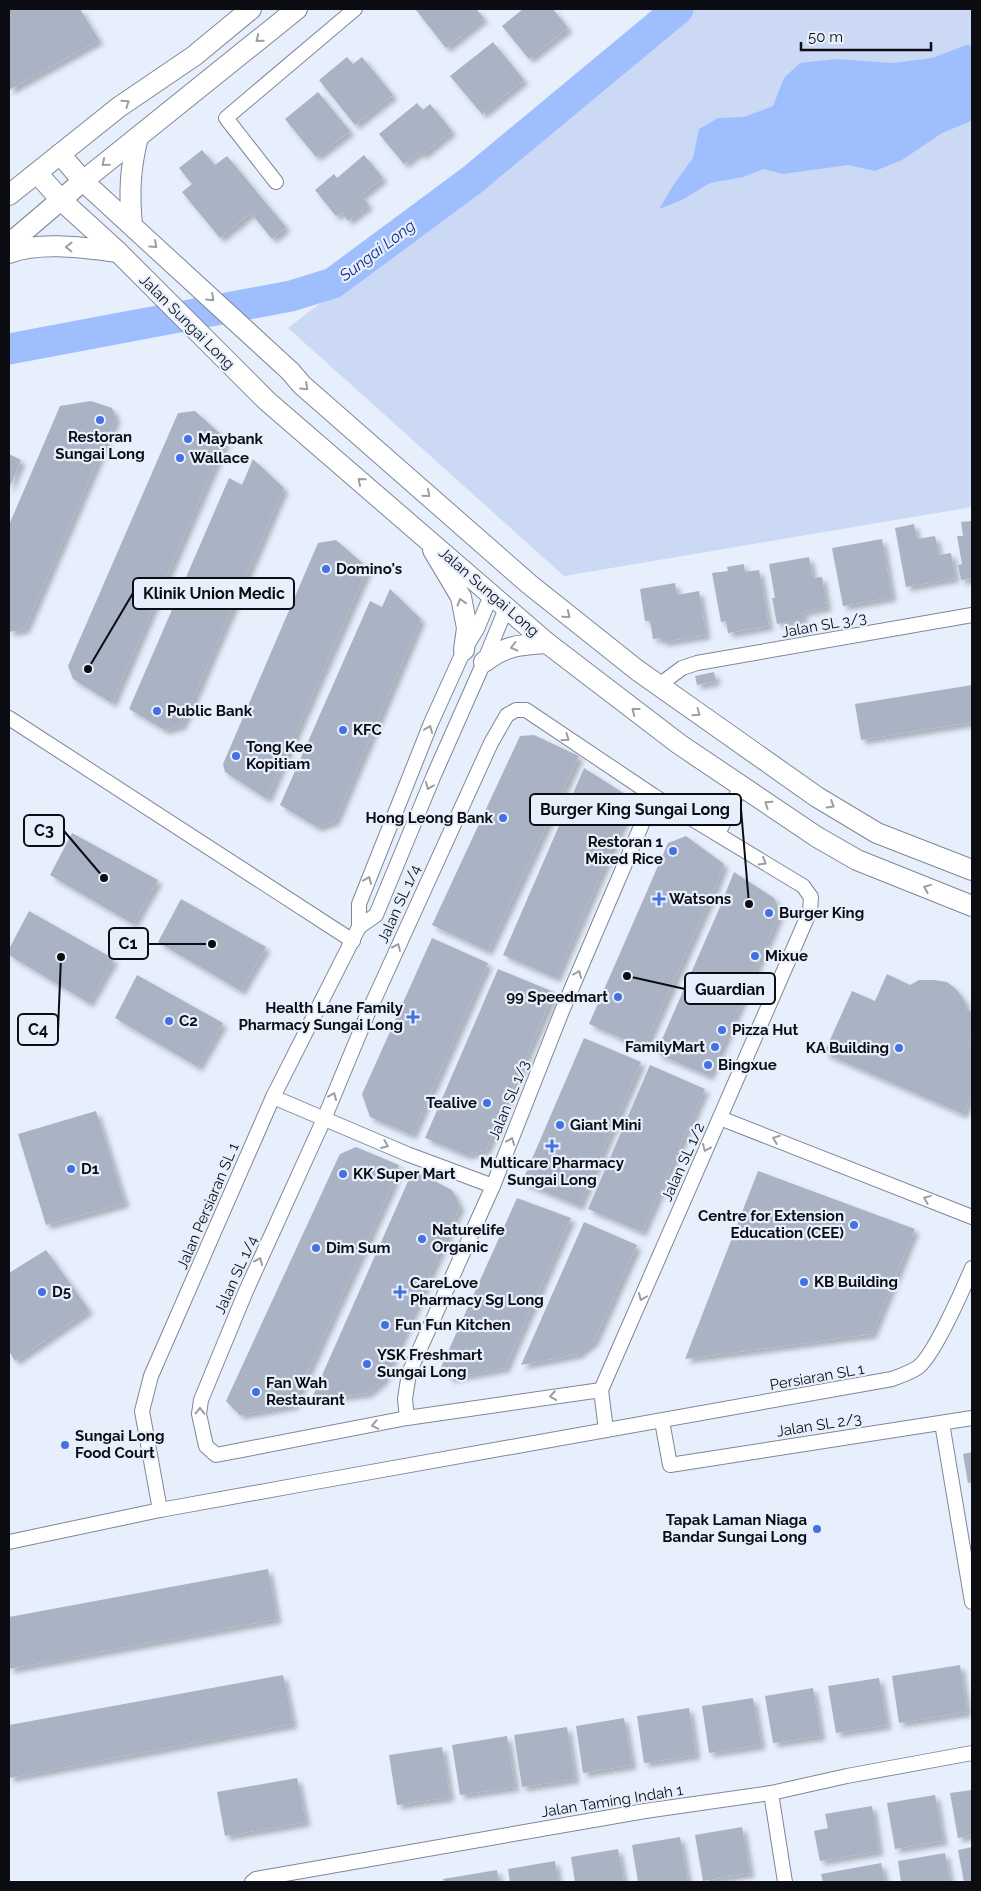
<svg xmlns="http://www.w3.org/2000/svg" width="981" height="1891" font-family="Raleway,sans-serif">
	<style>
		.green { fill: #cbd9f5 }
		.water { fill: #9fbefe }
		.lines { fill: none; stroke-linecap: round; stroke-linejoin: round }
		.river { stroke: #9fbefe; stroke-width: 31 }
		.building { fill: #aab3c4; filter: url(#shadow) }
		.street-casing { stroke: #7f8797; stroke-width: 16 }
		.secondary-casing { stroke: #7f8797; stroke-width: 22 }
		.street { stroke: #fff; stroke-width: 14 }
		.secondary { stroke: #fff; stroke-width: 20 }
		.oneway { stroke: #9d9ea1 }
		.poi-dot { fill: #4371e2; stroke: #e7effd; stroke-width: 2 }
		.labels { text-anchor: middle; stroke-width: 4.5; stroke-linejoin: round; paint-order: stroke }
		.street-label { font-size: 15px; fill: #0b0d13; stroke: #e7effd }
		.poi-label { font-size: 15px; font-weight: bold; fill: #0b0d13; stroke: #e7effd; text-anchor: start }
		.water-label { font-size: 16px; font-style: italic; fill: #112e87; stroke: #e7effd }
		.leader { fill: none; stroke: #0b0d13; stroke-width: 2 }
		.callout-dot { fill: #0b0d13; stroke: #e7effd; stroke-width: 2 }
		.callout { fill: #e7effd; stroke: #0b0d13; stroke-width: 2 }
		.callout-label { font-size: 16px; text-anchor: middle; font-weight: bold; fill: #0b0d13 }
	</style>
	<defs>
		<filter id="shadow"><feDropShadow dx="4.5" dy="4.5" stdDeviation="2.5" flood-color="#0004"/></filter>
	</defs>
	<rect width="100%" height="100%" fill="#e7effd"/>
	<polygon class="green" points="690,9 972,9 972,507 564,576 288,328 508,159"/>
	<polygon class="water" points="966,45 972,46 972,119 969,122 942,133 902,160 875,171 848,165 783,174 763,169 743,177 710,183 682,200 659,209 674,184 693,158 699,129 718,118 744,117 773,106 784,78 800,63 836,59 893,63 932,58"/>
	<g class="lines">
		<polyline class="river" points="9,349 291,296 333,283 472,180 678,9"/>
	</g>
	<g class="building">
		<polygon points="9,9 80,9 99,40 9,90"/>
		<polygon points="417,9 476,9 484,18 446,48 416,10"/>
		<polygon points="523,9 553,9 568,28 529,59 502,26"/>
		<polygon points="493,42 524,80 482,114 450,76"/>
		<polygon points="347,57 353,64 362,57 393,95 355,125 319,80"/>
		<polygon points="318,92 350,131 316,157 285,119"/>
		<polygon points="417,103 423,110 430,104 452,131 422,155 419,152 404,164 379,134"/>
		<polygon points="202,150 215,165 227,156 286,227 272,239 251,213 220,238 182,192 192,184 179,168"/>
		<polygon points="364,155 383,178 361,196 369,205 348,221 342,212 336,216 315,190 334,174 337,178"/>
		<polygon points="91,401 112,408 116,418 25,629 9,632 9,525 60,406"/>
		<polygon points="195,411 226,439 112,703 73,679 68,666 178,413"/>
		<polygon points="9,454 21,460 9,489"/>
		<polygon points="253,459 284,488 182,725 165,730 129,709 229,478 242,485"/>
		<polygon points="972,521 972,579 961,580 958,565 962,564 957,536 963,536 961,522"/>
		<polygon points="914,524 917,539 935,536 939,555 951,553 955,578 906,587 895,528"/>
		<polygon points="882,539 892,597 843,606 832,548"/>
		<polygon points="336,540 368,568 267,799 225,772 223,764 318,543"/>
		<polygon points="809,557 813,578 822,577 827,607 802,612 804,619 777,624 772,598 775,598 769,564"/>
		<polygon points="744,564 745,572 759,570 769,626 728,633 726,621 721,622 712,573 728,571 727,567"/>
		<polygon points="675,583 677,595 699,591 706,635 662,642 661,638 653,639 650,621 645,621 640,589"/>
		<polygon points="390,589 421,619 335,821 317,827 280,805 370,601 382,607"/>
		<polygon points="714,672 716,681 697,685 695,676"/>
		<polygon points="972,685 972,722 861,740 855,704"/>
		<polygon points="534,735 579,756 488,951 432,925 520,736"/>
		<polygon points="584,768 625,794 630,806 556,978 503,955"/>
		<polygon points="72,833 158,880 133,924 50,875"/>
		<polygon points="686,836 724,864 714,890 644,1048 589,1024 668,843"/>
		<polygon points="734,872 774,898 780,913 709,1076 656,1053 719,909"/>
		<polygon points="181,899 266,947 241,991 158,942"/>
		<polygon points="29,911 114,959 89,1003 9,955 9,949"/>
		<polygon points="432,938 488,963 412,1135 370,1117 362,1094"/>
		<polygon points="498,969 554,992 486,1150 466,1155 425,1138"/>
		<polygon points="887,974 910,985 919,980 934,980 947,982 956,989 964,1000 967,1010 972,1012 972,1036 969,1042 972,1044 972,1093 963,1114 824,1053 852,991 875,1001"/>
		<polygon points="137,975 223,1023 198,1067 115,1018"/>
		<polygon points="584,1038 641,1062 579,1206 522,1182"/>
		<polygon points="650,1065 705,1089 642,1232 588,1209"/>
		<polygon points="96,1111 125,1203 46,1225 18,1134"/>
		<polygon points="356,1147 399,1165 393,1184 307,1373 294,1405 240,1415 226,1401 337,1160 340,1154"/>
		<polygon points="413,1170 452,1190 460,1206 458,1211 383,1380 368,1393 311,1400"/>
		<polygon points="758,1171 915,1229 872,1334 685,1359"/>
		<polygon points="517,1198 571,1218 505,1368 450,1378 441,1367"/>
		<polygon points="584,1222 637,1245 594,1341 578,1354 521,1365"/>
		<polygon points="46,1250 89,1310 15,1361 9,1351 9,1273"/>
		<polygon points="972,1452 972,1482 968,1483 963,1454"/>
		<polygon points="268,1569 277,1619 9,1669 9,1617"/>
		<polygon points="960,1665 967,1712 899,1723 892,1676"/>
		<polygon points="283,1675 293,1724 9,1778 9,1725"/>
		<polygon points="879,1678 887,1725 836,1733 828,1686"/>
		<polygon points="813,1688 821,1736 773,1743 765,1696"/>
		<polygon points="753,1698 761,1745 709,1753 702,1706"/>
		<polygon points="689,1708 696,1755 644,1763 637,1716"/>
		<polygon points="624,1718 632,1765 583,1773 576,1726"/>
		<polygon points="567,1727 575,1779 522,1787 514,1735"/>
		<polygon points="507,1736 515,1787 460,1795 452,1745"/>
		<polygon points="442,1747 450,1797 397,1805 389,1755"/>
		<polygon points="297,1778 306,1822 225,1836 217,1792"/>
		<polygon points="972,1790 972,1835 958,1838 950,1793"/>
		<polygon points="935,1795 943,1841 895,1849 887,1803"/>
		<polygon points="872,1806 879,1851 820,1861 814,1831 828,1828 825,1814"/>
		<polygon points="742,1827 750,1873 703,1881 695,1835"/>
		<polygon points="680,1837 688,1882 638,1882 632,1845"/>
		<polygon points="972,1847 972,1882 964,1882 958,1850"/>
		<polygon points="618,1849 624,1882 575,1882 571,1857"/>
		<polygon points="945,1853 950,1882 901,1882 898,1861"/>
		<polygon points="555,1861 558,1882 510,1882 508,1869"/>
		<polygon points="881,1863 885,1882 823,1882 821,1874"/>
		<polygon points="497,1870 499,1882 444,1882 443,1879"/>
	</g>
	<g class="lines">
		<g class="street-casing">
			<g id="street">
				<polyline points="276,182 226,118 355,9"/>
				<polyline points="658,686 682,668 697,663 972,615"/>
				<polyline points="9,718 353,941"/>
				<polyline points="718,834 741,786"/>
				<polyline points="359,927 376,915 434,775 484,662 507,606"/>
				<polyline points="273,1097 407,1154 493,1186"/>
				<polyline points="720,1118 972,1217"/>
				<polyline points="601,1390 407,1418 216,1455 206,1446 199,1414 201,1400 246,1291 324,1119 368,1013 491,743 507,715 516,710 526,710 654,796 803,886 811,897 810,911 601,1390 606,1430"/>
				<polyline points="407,1418 405,1399 409,1373 493,1186 562,1011 654,796"/>
				<polyline points="662,1421 670,1465 972,1418"/>
				<polyline points="942,1423 972,1602"/>
				<polyline points="160,1510 142,1411 151,1376 273,1097 359,927 359,904 431,723 464,650 477,629 492,593"/>
				<path d="M9,1542L160,1510L304,1484L892,1379C900,1376 909,1373 917,1368C933,1358 964,1287 972,1268"/>
				<polyline points="771,1793 785,1882"/>
				<polyline points="252,1882 256,1879 645,1811 771,1793 847,1776 972,1753"/>
			</g>
		</g>
		<g class="secondary-casing">
			<g id="secondary">
				<polyline points="60,154 83,181 290,371 302,385 529,584 637,670 817,797 877,833 972,870"/>
				<polyline points="37,173 61,200 118,252 267,401 547,643 679,744 817,837 857,860 972,906"/>
				<polyline points="9,195 119,107 194,56 251,9"/>
				<path d="M132,225C129,194 130,168 138,137"/>
				<polyline points="9,244 83,181 297,9"/>
				<path d="M9,253C40,241 85,248 118,252"/>
				<polyline points="433,550 461,597 467,628 464,650"/>
				<path d="M484,662C506,645 520,645 547,643"/>
			</g>
		</g>
		<use href="#street" class="street"/>
		<use href="#secondary" class="secondary"/>
	</g>
	<defs><path id="oneway-chevron" d="M-2-3.5L2.5 0L-2 3.5" fill="none" stroke-width="1.6" stroke-linecap="round" stroke-linejoin="round" transform="scale(1.25)"/></defs>
	<g class="oneway">
		<use href="#oneway-chevron" transform="translate(259 39) rotate(141)"/>
		<use href="#oneway-chevron" transform="translate(126 103) rotate(-35)"/>
		<use href="#oneway-chevron" transform="translate(105 163) rotate(141)"/>
		<use href="#oneway-chevron" transform="translate(154 245) rotate(42)"/>
		<use href="#oneway-chevron" transform="translate(69 247) rotate(-179)"/>
		<use href="#oneway-chevron" transform="translate(211 298) rotate(43)"/>
		<use href="#oneway-chevron" transform="translate(305 387) rotate(43)"/>
		<use href="#oneway-chevron" transform="translate(361 481) rotate(-139)"/>
		<use href="#oneway-chevron" transform="translate(427 494) rotate(41)"/>
		<use href="#oneway-chevron" transform="translate(461 602) rotate(-107)"/>
		<use href="#oneway-chevron" transform="translate(567 615) rotate(39)"/>
		<use href="#oneway-chevron" transform="translate(514 647) rotate(166)"/>
		<use href="#oneway-chevron" transform="translate(635 711) rotate(-142)"/>
		<use href="#oneway-chevron" transform="translate(697 713) rotate(35)"/>
		<use href="#oneway-chevron" transform="translate(429 729) rotate(-68)"/>
		<use href="#oneway-chevron" transform="translate(566 738) rotate(35)"/>
		<use href="#oneway-chevron" transform="translate(429 786) rotate(112)"/>
		<use href="#oneway-chevron" transform="translate(768 804) rotate(-146)"/>
		<use href="#oneway-chevron" transform="translate(831 805) rotate(31)"/>
		<use href="#oneway-chevron" transform="translate(763 862) rotate(31)"/>
		<use href="#oneway-chevron" transform="translate(368 880) rotate(-68)"/>
		<use href="#oneway-chevron" transform="translate(927 888) rotate(-158)"/>
		<use href="#oneway-chevron" transform="translate(397 947) rotate(-66)"/>
		<use href="#oneway-chevron" transform="translate(578 974) rotate(-67)"/>
		<use href="#oneway-chevron" transform="translate(333 1096) rotate(-67)"/>
		<use href="#oneway-chevron" transform="translate(776 1139) rotate(-159)"/>
		<use href="#oneway-chevron" transform="translate(511 1141) rotate(-68)"/>
		<use href="#oneway-chevron" transform="translate(385 1145) rotate(23)"/>
		<use href="#oneway-chevron" transform="translate(706 1148) rotate(114)"/>
		<use href="#oneway-chevron" transform="translate(927 1199) rotate(-158)"/>
		<use href="#oneway-chevron" transform="translate(259 1261) rotate(-66)"/>
		<use href="#oneway-chevron" transform="translate(642 1297) rotate(113)"/>
		<use href="#oneway-chevron" transform="translate(553 1396) rotate(172)"/>
		<use href="#oneway-chevron" transform="translate(200 1411) rotate(-89)"/>
		<use href="#oneway-chevron" transform="translate(375 1425) rotate(169)"/>
	</g>
	<g class="poi-dot">
		<circle cx="100" cy="420" r="5"/>
		<circle cx="188" cy="439" r="5"/>
		<circle cx="180" cy="458" r="5"/>
		<circle cx="326" cy="569" r="5"/>
		<circle cx="157" cy="711" r="5"/>
		<circle cx="343" cy="730" r="5"/>
		<circle cx="236" cy="756" r="5"/>
		<circle cx="503" cy="818" r="5"/>
		<circle cx="673" cy="851" r="5"/>
		<path d="M656.5 891.5h5v5h5v5h-5v5h-5v-5h-5v-5h5z"/>
		<circle cx="769" cy="913" r="5"/>
		<circle cx="755" cy="956" r="5"/>
		<circle cx="618" cy="997" r="5"/>
		<path d="M410.5 1009.5h5v5h5v5h-5v5h-5v-5h-5v-5h5z"/>
		<circle cx="169" cy="1021" r="5"/>
		<circle cx="722" cy="1030" r="5"/>
		<circle cx="715" cy="1047" r="5"/>
		<circle cx="899" cy="1048" r="5"/>
		<circle cx="708" cy="1065" r="5"/>
		<circle cx="487" cy="1103" r="5"/>
		<circle cx="560" cy="1125" r="5"/>
		<path d="M549.5 1138.5h5v5h5v5h-5v5h-5v-5h-5v-5h5z"/>
		<circle cx="71" cy="1169" r="5"/>
		<circle cx="343" cy="1174" r="5"/>
		<circle cx="854" cy="1225" r="5"/>
		<circle cx="422" cy="1239" r="5"/>
		<circle cx="316" cy="1248" r="5"/>
		<circle cx="804" cy="1282" r="5"/>
		<circle cx="42" cy="1292" r="5"/>
		<path d="M397.5 1284.5h5v5h5v5h-5v5h-5v-5h-5v-5h5z"/>
		<circle cx="385" cy="1325" r="5"/>
		<circle cx="367" cy="1364" r="5"/>
		<circle cx="256" cy="1392" r="5"/>
		<circle cx="65" cy="1445" r="5"/>
		<circle cx="817" cy="1529" r="5"/>
	</g>
	<g class="labels">
		<g class="street-label">
			<text transform="translate(187 322) rotate(45)" y="5">Jalan Sungai Long</text>
			<text transform="translate(489 592) rotate(41)" y="5">Jalan Sungai Long</text>
			<text transform="translate(824 625) rotate(-10)" y="5">Jalan SL 3/3</text>
			<text transform="translate(399 904) rotate(-66)" y="5">Jalan SL 1/4</text>
			<text transform="translate(509 1100) rotate(-68)" y="5">Jalan SL 1/3</text>
			<text transform="translate(683 1162) rotate(-66)" y="5">Jalan SL 1/2</text>
			<text transform="translate(208 1206) rotate(-67)" y="5">Jalan Persiaran SL 1</text>
			<text transform="translate(236 1275) rotate(-66)" y="5">Jalan SL 1/4</text>
			<text transform="translate(817 1377) rotate(-10)" y="5">Persiaran SL 1</text>
			<text transform="translate(819 1425) rotate(-9)" y="5">Jalan SL 2/3</text>
			<text transform="translate(612 1801) rotate(-9)" y="5">Jalan Taming Indah 1</text>
		</g>
		<g class="poi-label">
			<text x="100" y="442" text-anchor="middle">Restoran<tspan x="100" dy="17">Sungai Long</tspan></text>
			<text x="198" y="444">Maybank</text>
			<text x="190" y="463">Wallace</text>
			<text x="336" y="574">Domino's</text>
			<text x="167" y="716">Public Bank</text>
			<text x="353" y="735">KFC</text>
			<text x="246" y="752">Tong Kee<tspan x="246" dy="17">Kopitiam</tspan></text>
			<text x="493" y="823" text-anchor="end">Hong Leong Bank</text>
			<text x="663" y="847" text-anchor="end">Restoran 1<tspan x="663" dy="17">Mixed Rice</tspan></text>
			<text x="669" y="904">Watsons</text>
			<text x="779" y="918">Burger King</text>
			<text x="765" y="961">Mixue</text>
			<text x="608" y="1002" text-anchor="end">99 Speedmart</text>
			<text x="403" y="1013" text-anchor="end">Health Lane Family<tspan x="403" dy="17">Pharmacy Sungai Long</tspan></text>
			<text x="179" y="1026">C2</text>
			<text x="732" y="1035">Pizza Hut</text>
			<text x="705" y="1052" text-anchor="end">FamilyMart</text>
			<text x="889" y="1053" text-anchor="end">KA Building</text>
			<text x="718" y="1070">Bingxue</text>
			<text x="477" y="1108" text-anchor="end">Tealive</text>
			<text x="570" y="1130">Giant Mini</text>
			<text x="552" y="1168" text-anchor="middle">Multicare Pharmacy<tspan x="552" dy="17">Sungai Long</tspan></text>
			<text x="81" y="1174">D1</text>
			<text x="353" y="1179">KK Super Mart</text>
			<text x="844" y="1221" text-anchor="end">Centre for Extension<tspan x="844" dy="17">Education (CEE)</tspan></text>
			<text x="432" y="1235">Naturelife<tspan x="432" dy="17">Organic</tspan></text>
			<text x="326" y="1253">Dim Sum</text>
			<text x="814" y="1287">KB Building</text>
			<text x="410" y="1288">CareLove<tspan x="410" dy="17">Pharmacy Sg Long</tspan></text>
			<text x="52" y="1297">D5</text>
			<text x="395" y="1330">Fun Fun Kitchen</text>
			<text x="377" y="1360">YSK Freshmart<tspan x="377" dy="17">Sungai Long</tspan></text>
			<text x="266" y="1388">Fan Wah<tspan x="266" dy="17">Restaurant</tspan></text>
			<text x="75" y="1441">Sungai Long<tspan x="75" dy="17">Food Court</tspan></text>
			<text x="807" y="1525" text-anchor="end">Tapak Laman Niaga<tspan x="807" dy="17">Bandar Sungai Long</tspan></text>
		</g>
		<g class="water-label">
			<text transform="translate(377 250) rotate(-37)" y="6">Sungai Long</text>
		</g>
	</g>
	<path class="leader" d="M88 669L133 593M749 904L741 809M104 878L64 831M212 944L148 944M627 976L685 989M61 957L58 1030"/>
	<g class="callout-dot">
		<circle cx="88" cy="669" r="5"/>
		<circle cx="749" cy="904" r="5"/>
		<circle cx="104" cy="878" r="5"/>
		<circle cx="212" cy="944" r="5"/>
		<circle cx="627" cy="976" r="5"/>
		<circle cx="61" cy="957" r="5"/>
	</g>
	<g class="callout">
		<rect x="133" y="578" width="161" height="31" rx="5"/>
		<rect x="530" y="794" width="211" height="31" rx="5"/>
		<rect x="24" y="815" width="40" height="31" rx="5"/>
		<rect x="109" y="928" width="39" height="31" rx="5"/>
		<rect x="685" y="973" width="90" height="31" rx="5"/>
		<rect x="18" y="1014" width="40" height="31" rx="5"/>
	</g>
	<g class="callout-label">
		<text x="214" y="599">Klinik Union Medic</text>
		<text x="635" y="815">Burger King Sungai Long</text>
		<text x="44" y="836">C3</text>
		<text x="128" y="949">C1</text>
		<text x="730" y="995">Guardian</text>
		<text x="38" y="1035">C4</text>
	</g>
	<rect width="981" height="1891" fill="none" stroke="#0b0d13" stroke-width="20"/>
	<path d="M801 42v8h130v-8" fill="none" stroke="#0b0d13" stroke-width="2.5"/>
	<text x="808" y="42" font-size="15" fill="#0b0d13" stroke="#e7effd" stroke-width="4" paint-order="stroke">50 m</text>
</svg>
